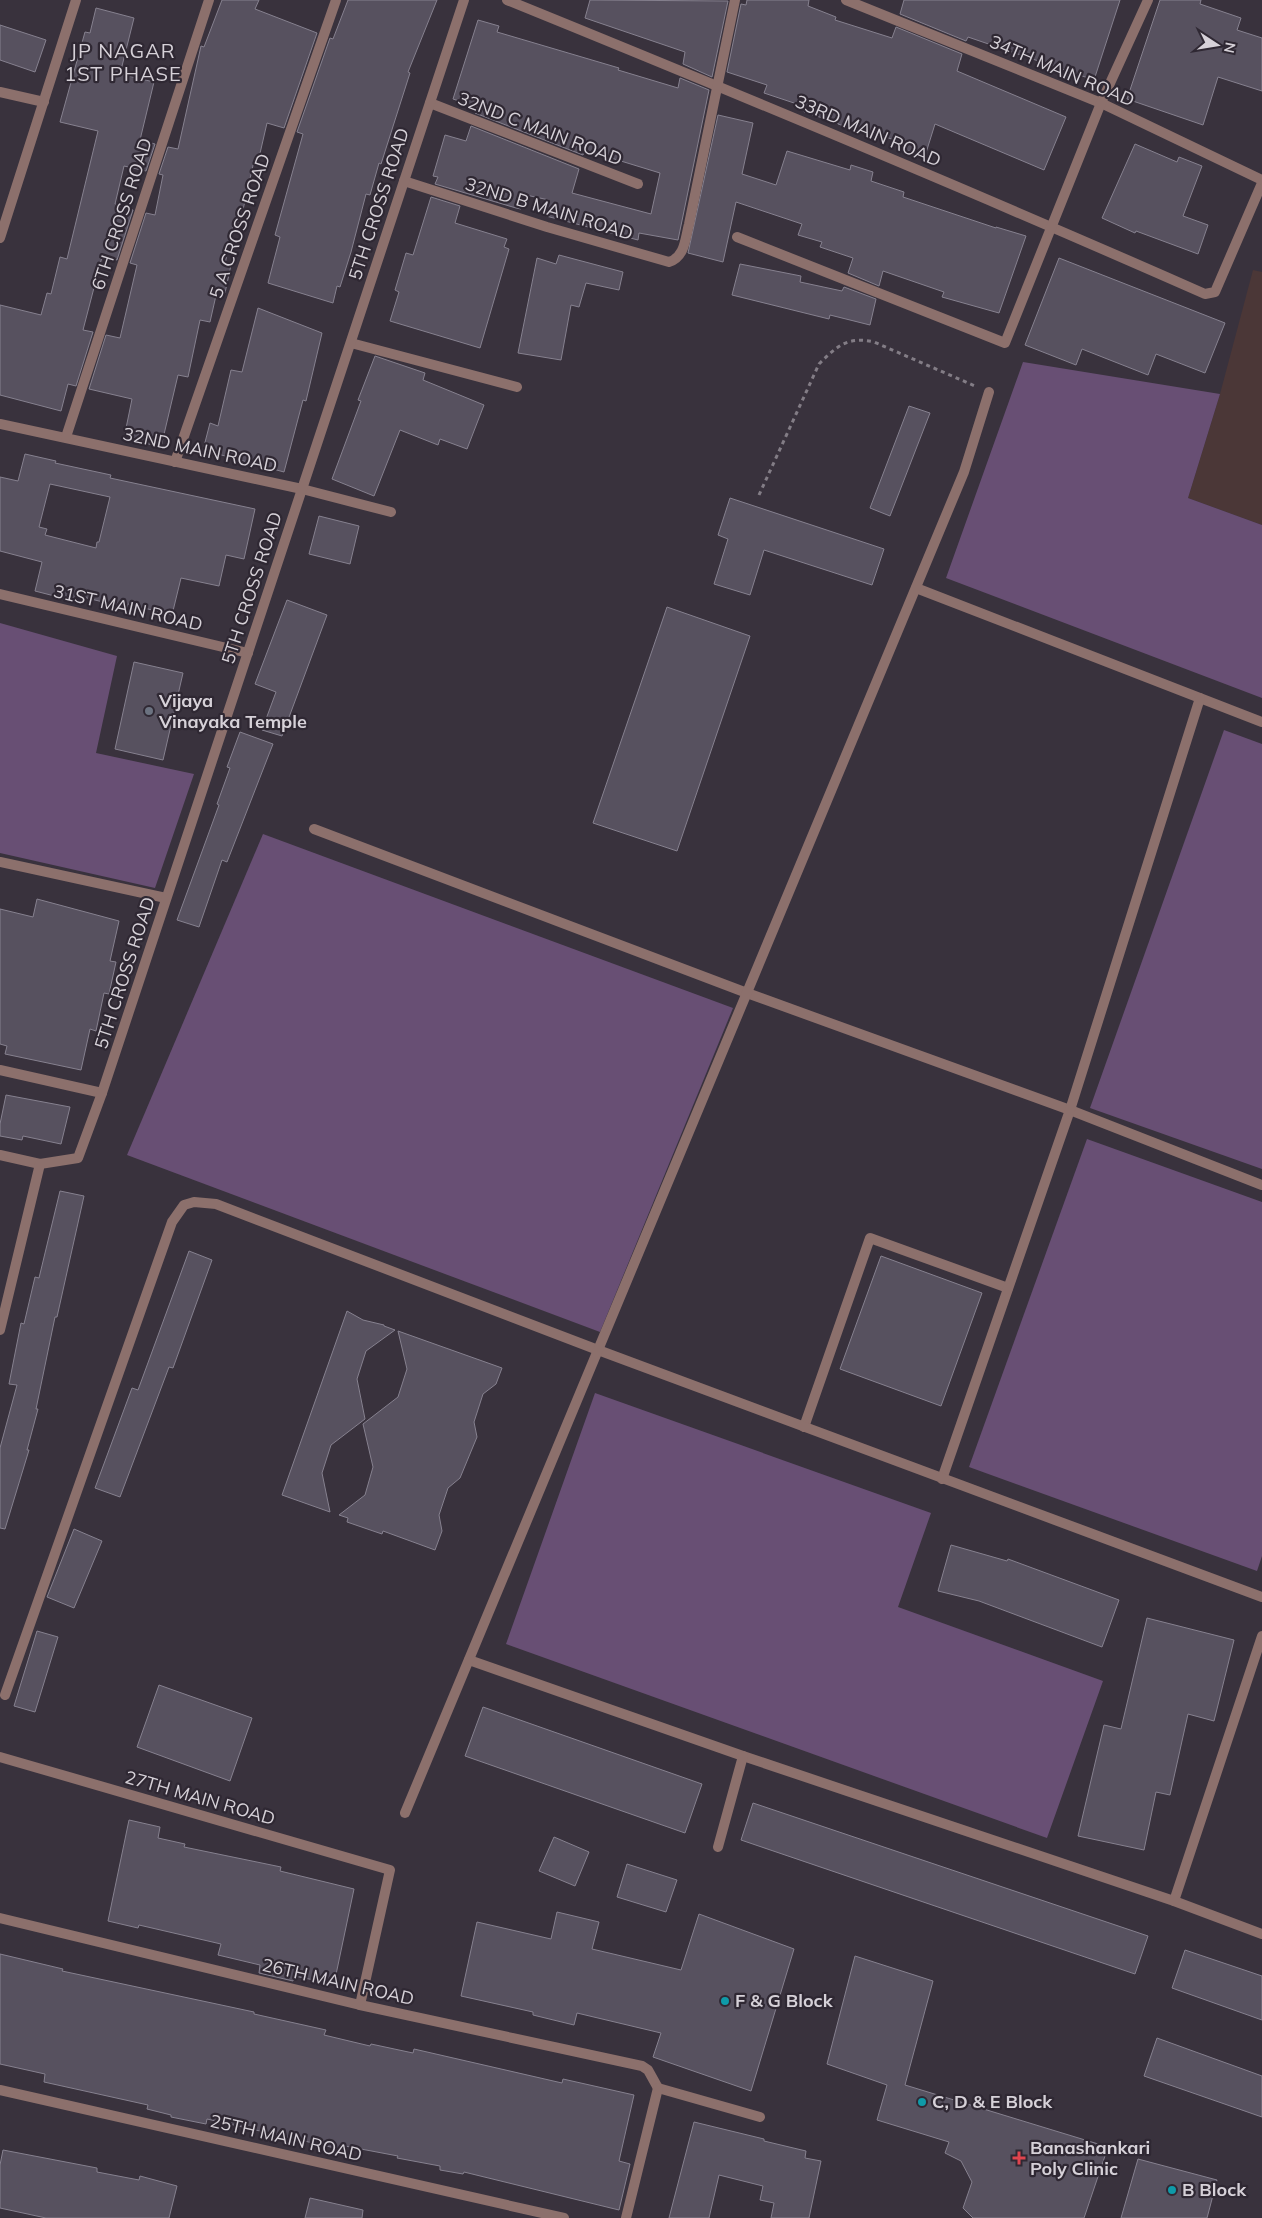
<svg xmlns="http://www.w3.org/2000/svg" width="1262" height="2218" font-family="Mulish,sans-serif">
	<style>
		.industrial { fill: #4b3737 }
		.green { fill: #684f74 }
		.building { fill: #57515f; stroke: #86818f; fill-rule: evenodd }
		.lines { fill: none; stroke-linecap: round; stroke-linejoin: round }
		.path { stroke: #837d86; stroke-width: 3; stroke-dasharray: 4 4; stroke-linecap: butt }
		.minor { stroke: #8c706c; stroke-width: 10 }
		.worship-dot { fill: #6b7280; stroke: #2f2833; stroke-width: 2 }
		.culture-dot { fill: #0f9aa8; stroke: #2f2833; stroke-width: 2 }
		.health-dot { fill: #e0444e; stroke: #2f2833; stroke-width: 2 }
		.labels { text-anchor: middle; stroke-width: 4.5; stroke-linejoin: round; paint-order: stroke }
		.street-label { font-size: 18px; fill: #d6d1d8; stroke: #2f2833 }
		.poi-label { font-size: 18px; font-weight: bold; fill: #d6d1d8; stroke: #2f2833; text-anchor: start }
		.quarter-label { font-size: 20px; letter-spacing: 1px; fill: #d6d1d8; stroke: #2f2833 }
	</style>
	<rect width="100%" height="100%" fill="#39323d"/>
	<polygon class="industrial" points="1253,270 1262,272 1262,525 1188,498 1220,394"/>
	<g class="green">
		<polygon points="1023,362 1220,394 1188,498 1262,525 1262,698 946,578"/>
		<polygon points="0,623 117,656 96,753 194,774 155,888 0,853"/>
		<polygon points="1224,730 1262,744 1262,1169 1090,1108"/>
		<polygon points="263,834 733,1008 600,1332 127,1155"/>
		<polygon points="1087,1139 1262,1202 1262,1556 1257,1571 969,1467"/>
		<polygon points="595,1393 931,1513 898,1607 1103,1681 1047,1838 506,1644"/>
	</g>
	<g class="building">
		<polygon points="222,0 259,0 255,9 317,33 284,128 267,123 258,162 254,161 240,223 234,221 225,264 231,265 225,293 217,291 210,322 200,320 188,377 178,375 161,447 124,438 132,399 89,389 106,335 120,338 137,265 130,263 146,213 155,215 163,175 159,174 168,147 178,149 201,46 204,47"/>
		<polygon points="348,0 437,0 408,72 410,73 381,164 379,163 370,195 366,194 351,252 340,287 337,286 333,303 268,283 280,237 275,235 303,134 297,132 330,38 333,39"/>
		<polygon points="590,0 728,1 712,77 683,64 685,52 585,18"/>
		<polygon points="747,0 809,0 808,6 836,17 835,20 892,38 896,27 962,54 957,71 1066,117 1044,170 935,124 925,156 899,148 900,142 863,129 862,132 838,124 838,123 804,112 806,107 764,93 767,85 727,72 741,4 746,5"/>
		<polygon points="904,0 1120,0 1094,80 968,37 966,41 900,14"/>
		<polygon points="1160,0 1201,0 1200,4 1241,18 1237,30 1262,38 1262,91 1218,77 1203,125 1127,99"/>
		<polygon points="96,8 134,18 120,74 154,82 140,140 155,144 146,171 124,166 115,204 119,205 119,207 133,210 117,260 102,257 83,330 93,332 76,386 68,384 61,411 0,395 0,305 41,315 47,293 51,294 60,257 67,259 98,131 60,122 85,32 90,33"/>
		<polygon points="478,20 499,26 497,32 619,68 618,70 678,88 680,78 709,90 678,240 639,233 638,240 546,216 549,200 526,195 521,209 516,208 435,184 438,177 433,176 445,135 466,141 471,126 579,169 572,193 651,214 660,173 585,150 583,155 475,113 477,107 453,99"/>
		<polygon points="0,25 46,40 35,72 0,60"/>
		<polygon points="718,115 753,123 742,174 776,185 787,151 850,170 851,165 873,172 871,181 904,192 903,197 996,228 996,227 1026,236 999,313 942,297 944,292 883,271 879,286 848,273 853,258 820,247 822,242 798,235 802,224 736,202 723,262 688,253"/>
		<polygon points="1135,144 1177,162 1179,157 1202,166 1183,216 1208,225 1198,254 1136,231 1135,233 1102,218"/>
		<polygon points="431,197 460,206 455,223 507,239 504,247 509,249 480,348 390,321 399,292 395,290 406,253 413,255"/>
		<polygon points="559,255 623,272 619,290 586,283 579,307 571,305 561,360 518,353 537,258 556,264"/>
		<polygon points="1059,258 1225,323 1205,373 1156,354 1148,375 1082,349 1076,365 1025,345"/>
		<polygon points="740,264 801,276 800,282 842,291 844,287 876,299 870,325 830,315 829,319 732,295"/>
		<polygon points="258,308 322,333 306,401 303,400 284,472 203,450 210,423 218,426 231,370 242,372"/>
		<polygon points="375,356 425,373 423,380 484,405 467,449 440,439 438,445 400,430 374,496 332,479 361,401 358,400"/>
		<polygon points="909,406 930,413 890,516 870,508"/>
		<path d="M25,454L56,461L55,463L111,475L110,478L255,509L244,559L226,555L219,586L181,578L172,615L128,604L127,608L79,596L78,602L35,591L42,562L0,551V477L18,481ZM50,484L110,497L99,542H97L96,548L45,535L47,529L39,527Z"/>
		<polygon points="730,498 884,549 872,585 764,550 750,595 714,584 728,539 718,535"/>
		<polygon points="319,516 359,526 350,564 309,554"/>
		<polygon points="287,600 327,615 282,736 262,730 276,692 255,684"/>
		<polygon points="667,607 750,636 677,851 593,823"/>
		<polygon points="134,662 183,673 163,760 115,749"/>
		<polygon points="240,732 273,744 227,862 222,860 199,927 177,920 219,805 217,804 230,768 227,767"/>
		<polygon points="37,899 119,921 110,961 116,962 109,994 104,993 96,1031 90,1029 81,1070 5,1054 7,1046 0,1044 0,909 33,917"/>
		<polygon points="6,1095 70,1107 61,1144 23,1136 22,1140 0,1136 0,1124"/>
		<polygon points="60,1191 84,1196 57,1317 55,1317 36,1409 38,1409 27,1450 29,1450 5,1529 0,1528 0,1448 17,1385 9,1384 21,1323 24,1324 35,1277 39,1278"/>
		<polygon points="189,1251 212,1260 173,1368 169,1367 120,1497 95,1488 132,1388 138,1390"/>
		<polygon points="881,1256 982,1293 941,1406 840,1369"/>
		<polygon points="347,1311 363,1320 384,1325 384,1326 395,1330 366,1351 357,1379 365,1419 331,1445 322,1473 330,1512 282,1495"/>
		<polygon points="398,1331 502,1368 496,1384 483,1394 474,1422 477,1437 460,1478 448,1488 439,1515 442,1531 435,1550 383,1531 382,1534 347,1522 348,1518 339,1515 365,1495 373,1467 363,1424 398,1397 407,1369"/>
		<polygon points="74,1529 102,1541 74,1608 47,1597"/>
		<polygon points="951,1545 1007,1561 1008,1559 1119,1600 1102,1647 979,1601 938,1591"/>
		<polygon points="1147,1618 1234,1640 1214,1721 1188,1714 1170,1795 1156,1792 1144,1850 1078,1836 1104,1725 1121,1729"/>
		<polygon points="37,1631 58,1637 35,1712 14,1706"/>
		<polygon points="159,1685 252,1718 230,1781 137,1747"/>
		<polygon points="483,1707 702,1784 685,1833 465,1756"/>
		<polygon points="753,1803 1148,1936 1135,1974 741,1840"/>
		<polygon points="129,1820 160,1827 158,1838 185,1844 184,1847 281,1867 280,1871 354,1889 334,1984 294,1976 293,1981 259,1973 260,1965 218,1955 221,1944 139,1925 138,1928 108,1921"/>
		<polygon points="554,1837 589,1852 575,1886 539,1871"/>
		<polygon points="627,1864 677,1880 666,1912 617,1897"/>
		<polygon points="557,1912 599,1922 592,1949 681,1970 699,1914 794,1949 751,2091 653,2057 661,2033 577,2013 574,2025 533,2015 533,2012 461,1996 477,1922 551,1939"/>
		<polygon points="1185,1950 1262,1976 1262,2020 1172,1988"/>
		<polygon points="0,1954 63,1969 62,1971 254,2012 254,2014 326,2030 324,2035 370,2046 371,2044 413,2053 414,2049 562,2083 563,2079 634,2095 619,2161 630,2164 619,2210 464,2172 463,2174 440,2170 440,2166 397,2158 398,2156 345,2146 344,2150 207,2119 206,2124 171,2117 171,2115 147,2109 148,2105 44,2082 45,2074 0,2064"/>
		<polygon points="855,1956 933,1981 905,2085 1108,2147 1084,2218 973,2218 963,2208 972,2182 961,2161 945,2153 949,2142 877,2120 887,2085 827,2064"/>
		<polygon points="1157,2038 1262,2076 1262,2117 1144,2076"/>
		<polygon points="694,2122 764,2139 764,2141 806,2151 805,2158 821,2161 809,2218 771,2218 774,2203 760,2200 763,2186 719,2175 709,2218 669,2218"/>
		<polygon points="3,2150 97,2168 97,2172 139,2180 140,2176 177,2186 169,2218 46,2218 0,2208 0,2165"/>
		<polygon points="1138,2159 1217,2180 1207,2218 1121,2218"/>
		<polygon points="310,2198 363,2210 362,2218 305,2218"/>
	</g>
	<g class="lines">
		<path class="path" d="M759,495L819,364C837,346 848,336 874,342L975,386"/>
		<g class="minor">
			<path d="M507,0C741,95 974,192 1205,294L1215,292L1262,183"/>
			<polyline points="846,0 1101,103 1262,180"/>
			<polyline points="0,92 44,102"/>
			<polyline points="430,103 638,184"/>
			<path d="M404,181L547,227L669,262C685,257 685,239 689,224L735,0"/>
			<polyline points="737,237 1005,343 1101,103 1148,0"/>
			<polyline points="0,238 76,0"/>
			<polyline points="351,343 517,387"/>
			<polyline points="0,424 302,489 391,512"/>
			<polyline points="66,437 209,0"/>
			<polyline points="175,462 336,0"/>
			<polyline points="916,588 1262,722"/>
			<polyline points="0,594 248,653"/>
			<polyline points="314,829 747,993 1070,1110 1262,1185"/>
			<polyline points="0,862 166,898"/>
			<polyline points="0,1070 102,1093"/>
			<polyline points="0,1155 40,1164"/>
			<polyline points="0,1330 40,1164 78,1158 102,1093 464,0"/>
			<polyline points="804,1427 870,1238 1008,1288"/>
			<polyline points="942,1479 1070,1110 1200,698"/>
			<polyline points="469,1660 743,1756 1174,1901 1262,1934"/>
			<polyline points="5,1695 172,1222 184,1205 194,1202 216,1204 598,1350 1262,1597"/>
			<polyline points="0,1757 390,1870 360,2005"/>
			<polyline points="405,1813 964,472 989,392"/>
			<polyline points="718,1847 743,1756"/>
			<polyline points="1174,1901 1262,1636"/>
			<polyline points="0,1918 360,2005 642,2066 648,2070 658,2088"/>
			<polyline points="658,2088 760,2117"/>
			<polyline points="0,2090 564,2218"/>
			<polyline points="626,2218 658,2088"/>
		</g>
	</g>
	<circle class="worship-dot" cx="149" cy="711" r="5"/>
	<g class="culture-dot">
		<circle cx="725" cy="2001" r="5"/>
		<circle cx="922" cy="2102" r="5"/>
		<circle cx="1172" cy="2190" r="5"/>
	</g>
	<path class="health-dot" d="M1016.5 2150.5h5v5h5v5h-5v5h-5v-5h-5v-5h5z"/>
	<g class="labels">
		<g class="street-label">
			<text transform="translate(1062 71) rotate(23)" y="6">34TH MAIN ROAD</text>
			<text transform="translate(540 129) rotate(21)" y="6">32ND C MAIN ROAD</text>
			<text transform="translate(868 131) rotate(23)" y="6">33RD MAIN ROAD</text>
			<text transform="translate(379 204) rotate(-72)" y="6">5TH CROSS ROAD</text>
			<text transform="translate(549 209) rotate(17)" y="6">32ND B MAIN ROAD</text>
			<text transform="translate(122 214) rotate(-72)" y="6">6TH CROSS ROAD</text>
			<text transform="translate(240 226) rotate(-71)" y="6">5 A CROSS ROAD</text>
			<text transform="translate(200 450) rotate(12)" y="6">32ND MAIN ROAD</text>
			<text transform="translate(252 588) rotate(-72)" y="6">5TH CROSS ROAD</text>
			<text transform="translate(128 608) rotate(13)" y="6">31ST MAIN ROAD</text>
			<text transform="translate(125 973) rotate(-72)" y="6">5TH CROSS ROAD</text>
			<text transform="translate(200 1798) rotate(16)" y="6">27TH MAIN ROAD</text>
			<text transform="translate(338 1982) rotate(13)" y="6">26TH MAIN ROAD</text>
			<text transform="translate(286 2138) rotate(13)" y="6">25TH MAIN ROAD</text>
		</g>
		<g class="poi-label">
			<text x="159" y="707">Vijaya<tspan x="159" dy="21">Vinayaka Temple</tspan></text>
			<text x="735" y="2007">F &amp; G Block</text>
			<text x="932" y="2108">C, D &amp; E Block</text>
			<text x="1030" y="2154">Banashankari<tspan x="1030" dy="21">Poly Clinic</tspan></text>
			<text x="1182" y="2196">B Block</text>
		</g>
		<g class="quarter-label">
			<text x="123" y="58">JP NAGAR<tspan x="123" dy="23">1ST PHASE</tspan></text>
		</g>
	</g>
	<g transform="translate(1217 45) rotate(102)" stroke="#2f2833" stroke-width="4" paint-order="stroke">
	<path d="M0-4L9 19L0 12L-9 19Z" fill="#d6d1d8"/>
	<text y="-8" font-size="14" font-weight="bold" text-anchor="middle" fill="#d6d1d8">N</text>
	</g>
</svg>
